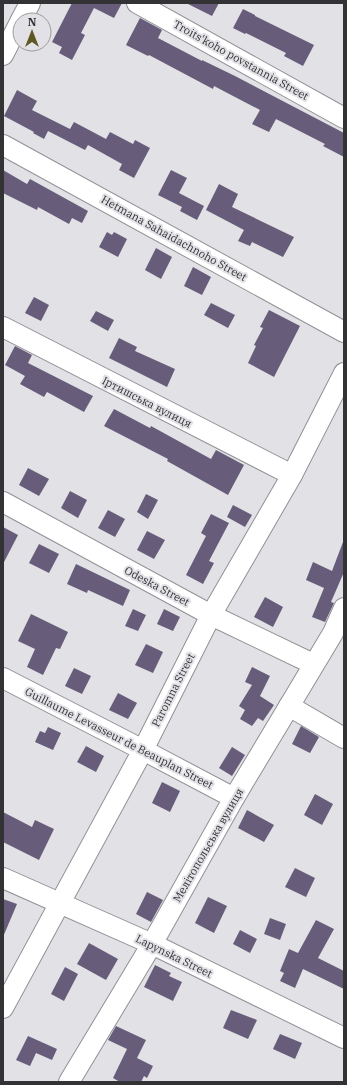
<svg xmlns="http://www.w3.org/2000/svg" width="347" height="1085" font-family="'IBM Plex Serif',serif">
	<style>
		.building { fill: #675d7a }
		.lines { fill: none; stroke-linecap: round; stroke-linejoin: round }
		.minor-casing { stroke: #919196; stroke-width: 22 }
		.minor { stroke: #fff; stroke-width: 20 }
		.labels { text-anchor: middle; stroke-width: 4; stroke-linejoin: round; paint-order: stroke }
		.street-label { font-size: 11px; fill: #333235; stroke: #e1e1e6 }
	</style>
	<rect width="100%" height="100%" fill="#e1e1e6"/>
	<g class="building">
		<polygon points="72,3 122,3 114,18 94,8 81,33 85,35 72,60 59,53 62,47 52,42"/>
		<polygon points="186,3 219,3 212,16"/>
		<polygon points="243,9 255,15 255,16 314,45 303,66 284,56 286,53 246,33 245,34 233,28"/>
		<polygon points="140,18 162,30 158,38 202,61 202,60 235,76 344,133 344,157 323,146 325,144 276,119 269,132 252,124 260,110 214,86 213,89 149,55 148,56 126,45"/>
		<polygon points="17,90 37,101 32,110 70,129 74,122 106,139 110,132 133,144 135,140 150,148 134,178 119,170 122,164 88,145 85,150 48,131 44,139 33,133 34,132 4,116"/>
		<polygon points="3,170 27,184 30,179 88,211 82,223 72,218 69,224 38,207 37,210 3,193"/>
		<polygon points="171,170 187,178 179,193 204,206 197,220 180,211 182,207 158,195"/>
		<polygon points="219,184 238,194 232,207 294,237 283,257 252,242 250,246 238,241 244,230 206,210"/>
		<polygon points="107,232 112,235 114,232 127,239 118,257 99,247"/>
		<polygon points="156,248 172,257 161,279 145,270"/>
		<polygon points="193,267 211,277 202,295 184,286"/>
		<polygon points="34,297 49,305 41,321 25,313"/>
		<polygon points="211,303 235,315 228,328 204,315"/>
		<polygon points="269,310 300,326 274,377 248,363 256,346 254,345 263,328 260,327"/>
		<polygon points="96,311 114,320 108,331 90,321"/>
		<polygon points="119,338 137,347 135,351 175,369 167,387 109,358"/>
		<polygon points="15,346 32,355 28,363 93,396 84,412 47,392 44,397 20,384 25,376 5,365"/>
		<polygon points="114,409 150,428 151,426 211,459 216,450 244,465 228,495 167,461 168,459 104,426"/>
		<polygon points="28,468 49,479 39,496 19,485"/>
		<polygon points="70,491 87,500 78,518 61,508"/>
		<polygon points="146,494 158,500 148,519 137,512"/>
		<polygon points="233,505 252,515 245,527 227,517"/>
		<polygon points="108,510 125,519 115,537 98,528"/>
		<polygon points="211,514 229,523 209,561 214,563 203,584 186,575 206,536 201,533"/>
		<polygon points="3,527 18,535 3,564"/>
		<polygon points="147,531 165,540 154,559 137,550"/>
		<polygon points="343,542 344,572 331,602 334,603 325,622 312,617 324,588 306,580 313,562 332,571"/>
		<polygon points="39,544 59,554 49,573 29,563"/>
		<polygon points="76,564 130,590 123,606 88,590 87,593 67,584"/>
		<polygon points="265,597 283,607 273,627 254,617"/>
		<polygon points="133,609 146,615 138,631 125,626"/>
		<polygon points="164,609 180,617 173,631 157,624"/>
		<polygon points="31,614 68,632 60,649 56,648 43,675 27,667 35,649 18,641"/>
		<polygon points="146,644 163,652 153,673 135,665"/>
		<polygon points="252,667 270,676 260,696 274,705 263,721 258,718 252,726 240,719 245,710 239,706 252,685 245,682"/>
		<polygon points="74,668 91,676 82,694 65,686"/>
		<polygon points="118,693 137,703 128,719 109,710"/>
		<polygon points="301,726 319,737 310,753 292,744"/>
		<polygon points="48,727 61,733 53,750 35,742 40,731 45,733"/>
		<polygon points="86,746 104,756 96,772 77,762"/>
		<polygon points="232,747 245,755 232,776 219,768"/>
		<polygon points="162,782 180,791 170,812 152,803"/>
		<polygon points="315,794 333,804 322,825 304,815"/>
		<polygon points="247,810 274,825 264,842 238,828"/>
		<polygon points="3,812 32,827 35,820 54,829 39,860 3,842"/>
		<polygon points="295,868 315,878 306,897 285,887"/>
		<polygon points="147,892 163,900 151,922 136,914"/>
		<polygon points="208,897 227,906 214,933 195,923"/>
		<polygon points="3,899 17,904 3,937"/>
		<polygon points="270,918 286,924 280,940 264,934"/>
		<polygon points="316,920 334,929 318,958 344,971 344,989 303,969 295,988 280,981 284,973 280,971 289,949 298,953"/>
		<polygon points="240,930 257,939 250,953 233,944"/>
		<polygon points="89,943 118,959 106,980 77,964"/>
		<polygon points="155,965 171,973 169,976 182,982 173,1001 144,987"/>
		<polygon points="65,967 78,974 64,1001 51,994"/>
		<polygon points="231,1010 257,1020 248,1039 223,1028"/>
		<polygon points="116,1026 146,1040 137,1058 153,1066 147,1078 144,1076 141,1082 120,1082 113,1078 127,1049 108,1040"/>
		<polygon points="280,1034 302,1043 295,1059 273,1049"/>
		<polygon points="28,1036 57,1049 52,1060 36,1053 30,1066 16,1060"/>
	</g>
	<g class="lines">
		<g class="minor-casing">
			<g id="minor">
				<polyline points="137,3 344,118"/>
				<polyline points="21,20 30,3"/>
				<polyline points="3,55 20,22"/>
				<polyline points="3,145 344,332"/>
				<polyline points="3,327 292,475"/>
				<polyline points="3,502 211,615 313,664"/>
				<polyline points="3,678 143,750 234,798"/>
				<polyline points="289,706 344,738"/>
				<polyline points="3,878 152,944 344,1038"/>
				<polyline points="3,1008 143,750 211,615 292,475 344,373"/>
				<polyline points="69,1082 152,944 234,798 333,633 344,608"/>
			</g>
		</g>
		<use href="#minor" class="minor"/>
	</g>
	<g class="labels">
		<g class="street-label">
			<text transform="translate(241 60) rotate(29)" y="4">Troits'koho povstannia Street</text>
			<text transform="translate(174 238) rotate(29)" y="4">Hetmana Sahaidachnoho Street</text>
			<text transform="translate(147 402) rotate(27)" y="4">Іртишська вулиця</text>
			<text transform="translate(157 586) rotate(28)" y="4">Odeska Street</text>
			<text transform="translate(173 690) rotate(-63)" y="4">Paromna Street</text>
			<text transform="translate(119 738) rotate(27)" y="4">Guillaume Levasseur de Beauplan Street</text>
			<text transform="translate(208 845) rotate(-60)" y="4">Мелітопольська вулиця</text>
			<text transform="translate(174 956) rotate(26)" y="4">Lapynska Street</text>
		</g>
	</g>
	<rect width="347" height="1085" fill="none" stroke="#333235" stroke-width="8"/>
	<g transform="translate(32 32)"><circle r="19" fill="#e1e1e6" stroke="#9b9b9f"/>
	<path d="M0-3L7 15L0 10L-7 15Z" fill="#5e5723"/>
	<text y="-6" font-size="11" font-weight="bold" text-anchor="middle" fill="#333235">N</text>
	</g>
</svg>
